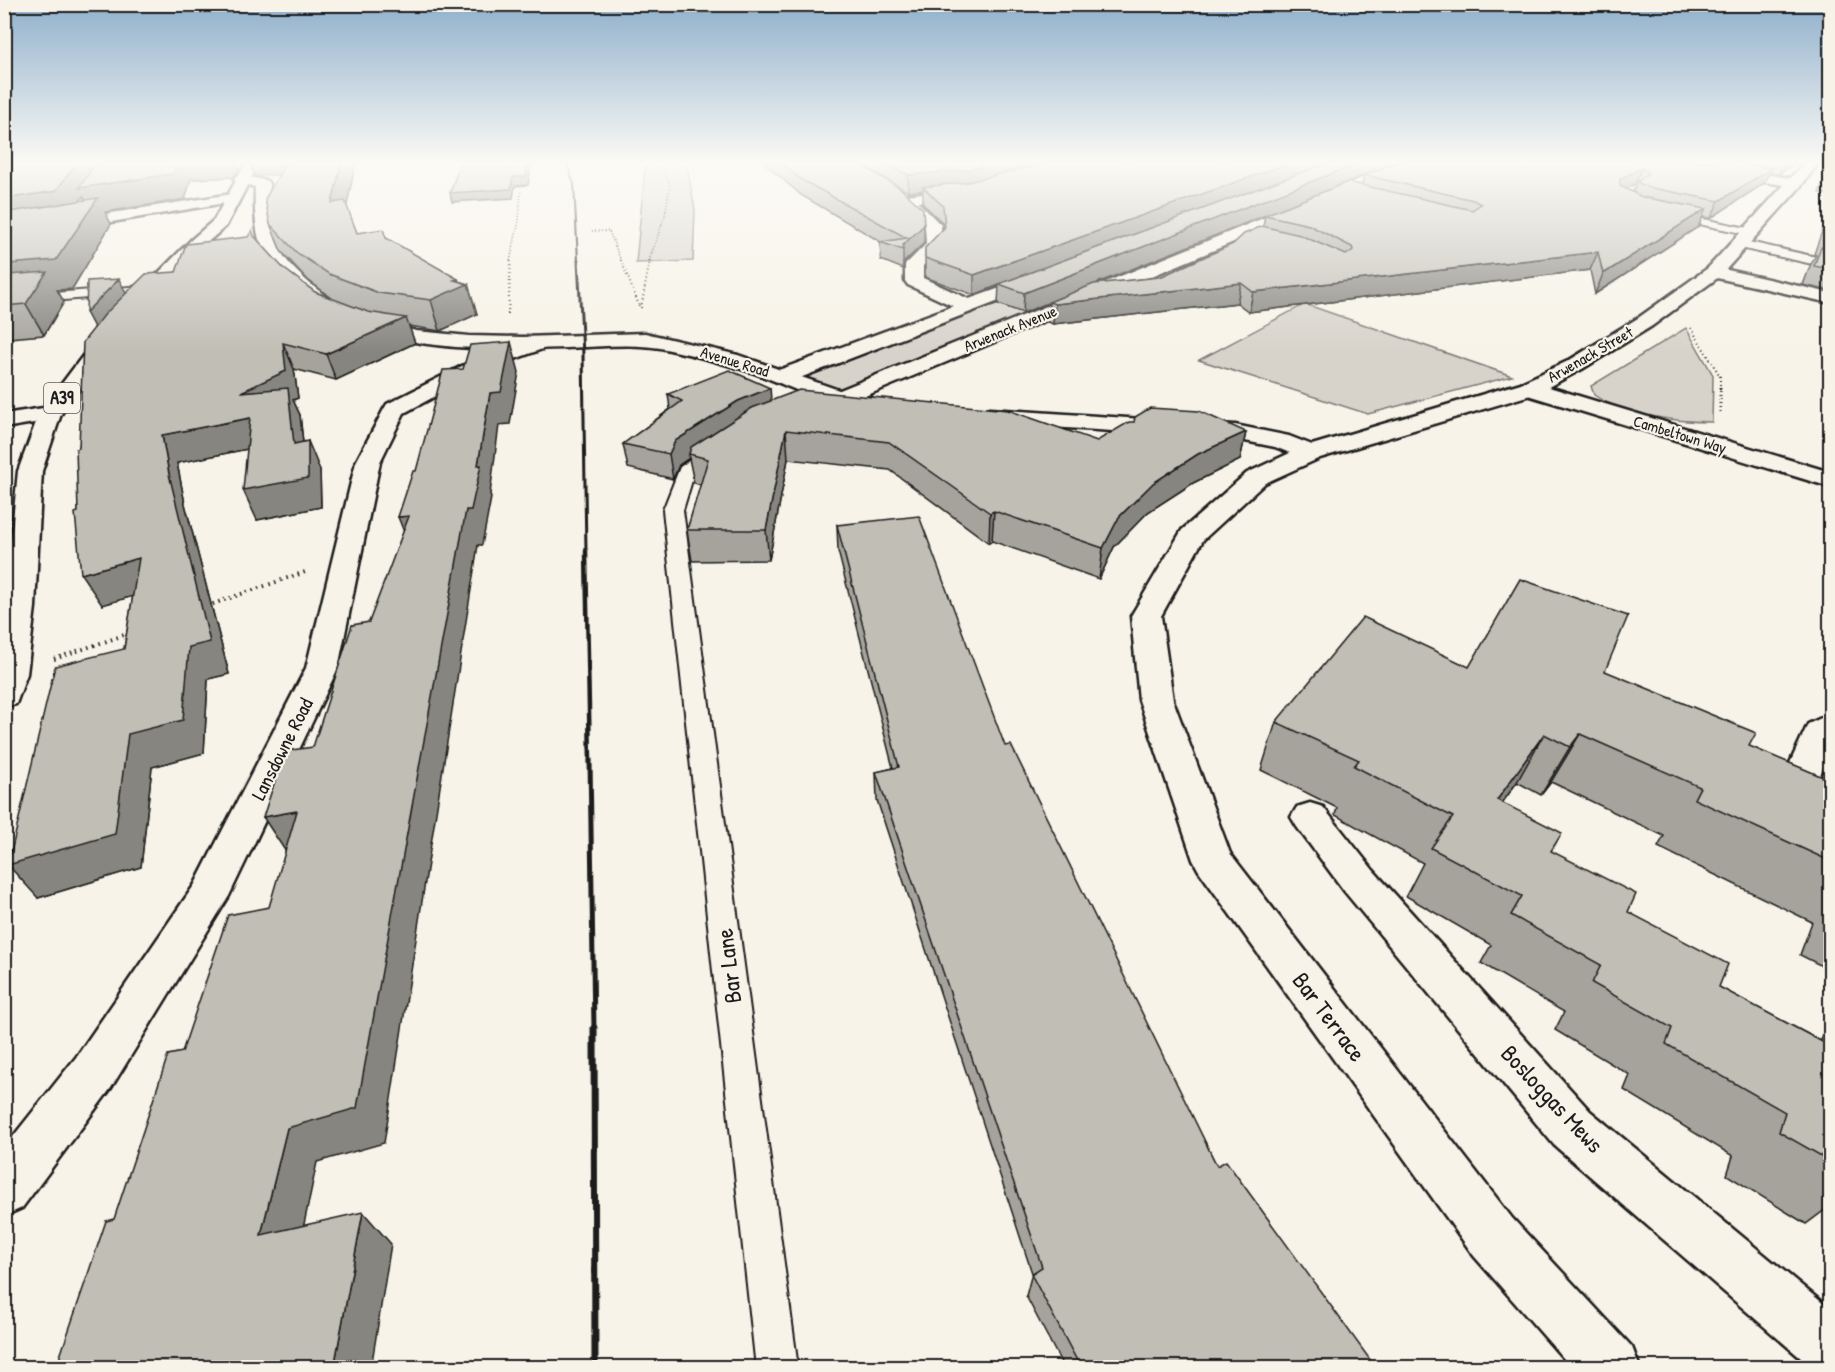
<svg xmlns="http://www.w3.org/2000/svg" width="1835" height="1372" font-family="'Patrick Hand',sans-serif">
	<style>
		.green { fill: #d7d3cb; stroke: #7a7874; stroke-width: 1.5 }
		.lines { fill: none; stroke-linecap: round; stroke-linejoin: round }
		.lane-casing { stroke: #1c1c1c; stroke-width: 4 }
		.street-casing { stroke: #1c1c1c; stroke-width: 5 }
		.secondary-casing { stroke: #1c1c1c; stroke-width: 5 }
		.primary-casing { stroke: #1c1c1c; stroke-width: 5 }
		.path-far3 { stroke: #1c1c1c; stroke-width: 1.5; stroke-dasharray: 1 2; stroke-linecap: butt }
		.path-far2 { stroke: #1c1c1c; stroke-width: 2; stroke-dasharray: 1 3; stroke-linecap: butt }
		.path-far1 { stroke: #1c1c1c; stroke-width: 3; stroke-dasharray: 1 3; stroke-linecap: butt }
		.path { stroke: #1c1c1c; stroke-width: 4; stroke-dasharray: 1.5 4.5; stroke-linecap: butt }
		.lane { fill: #f7f3e8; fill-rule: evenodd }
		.street { fill: #f7f3e8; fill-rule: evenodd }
		.secondary { fill: #f7f3e8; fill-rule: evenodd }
		.primary { fill: #f7f3e8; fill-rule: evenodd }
		.rail-far4 { stroke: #1c1c1c; stroke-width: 2 }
		.rail-far3 { stroke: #1c1c1c; stroke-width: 3 }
		.rail-far2 { stroke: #1c1c1c; stroke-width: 4.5 }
		.rail-far1 { stroke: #1c1c1c; stroke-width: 5 }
		.rail { stroke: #1c1c1c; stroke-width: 7 }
		.wall { fill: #a5a39c; stroke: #1c1c1c; stroke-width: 1.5; fill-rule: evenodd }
		.shaded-wall { fill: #86857f; stroke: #1c1c1c; stroke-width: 1.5 }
		.building { fill: #c0beb5; stroke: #1c1c1c; stroke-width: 1.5 }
		.labels { text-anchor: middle; stroke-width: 4.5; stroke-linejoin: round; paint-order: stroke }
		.far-street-label { font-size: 16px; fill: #1c1c1c; stroke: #f7f3e8 }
		.shield { fill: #f7f3e8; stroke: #5e5c59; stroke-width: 1.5 }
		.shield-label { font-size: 18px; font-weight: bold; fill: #1c1c1c }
		.street-label { font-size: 20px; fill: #1c1c1c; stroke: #f7f3e8 }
		.near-street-label { font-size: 24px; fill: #1c1c1c; stroke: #f7f3e8 }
	</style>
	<rect width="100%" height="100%" fill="#f7f3e8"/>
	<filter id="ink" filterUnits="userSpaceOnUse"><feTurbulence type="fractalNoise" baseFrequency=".0167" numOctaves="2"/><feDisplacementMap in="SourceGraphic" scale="12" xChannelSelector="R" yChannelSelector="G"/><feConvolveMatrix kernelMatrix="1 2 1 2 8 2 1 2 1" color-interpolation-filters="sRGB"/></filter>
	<g filter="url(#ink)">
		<g class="green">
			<polygon points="649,161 694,161 687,166 695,210 693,261 636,263 645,168"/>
			<polygon points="1355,161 1410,161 838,396 793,376"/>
			<polygon points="1305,304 1512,376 1368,414 1199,360"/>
			<path d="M1686,328L1713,375L1712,422C1677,422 1623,415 1594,395L1591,386Z"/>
		</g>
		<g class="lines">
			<g class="lane-casing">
				<g id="lane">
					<polygon points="1669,212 1752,229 1758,232 1752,235 1665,217 1663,215"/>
					<polygon points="1740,240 1830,260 1830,268 1736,247 1736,241"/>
					<polygon points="155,285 162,289 160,292 28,303 21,299 28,295"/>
					<polygon points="717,445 723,446 726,450 694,474 683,510 798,1368 756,1368 663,510 680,467 711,446"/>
				</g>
			</g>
			<g class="street-casing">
				<g id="street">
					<polygon points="1404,161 1422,161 1420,164 846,404 838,406 830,404 827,399 830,394"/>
					<polygon points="1649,161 1679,161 1796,179 1803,183 1796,187 1656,165"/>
					<polygon points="968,188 973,189 975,192 973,195 918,202 941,225 942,245 923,266 923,278 969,299 1040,274 1046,275 1049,279 1046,283 792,381 784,382 776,381 773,376 776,371 953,306 908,285 905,281 905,265 926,244 925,226 899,199 906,195"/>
					<polygon points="232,194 239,198 237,201 4,240 4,230"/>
					<polygon points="1714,267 1830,293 1830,303 1708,276 1705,272 1708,268"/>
					<polygon points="541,337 548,339 551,343 548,347 482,371 404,413 380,462 338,668 229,896 111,1088 22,1208 4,1216 4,1148 77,1056 195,884 306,668 356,462 384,409 387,404 468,363"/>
					<polygon points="1529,381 1830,472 1830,487 1521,393 1518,388 1521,383"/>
					<polygon points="50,407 58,409 61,414 58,419 4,428 4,414"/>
					<polygon points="1830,714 1830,749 1819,778 1830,800 1830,851 1816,846 1783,778 1808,724"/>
					<polygon points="1310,803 1323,807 1373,870 1590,1111 1830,1309 1830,1368 1810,1366 1554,1145 1345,892 1297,827 1291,817 1297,807"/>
				</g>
			</g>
			<g class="secondary-casing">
				<g id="secondary">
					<polygon points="1806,161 1820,161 1801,186 1720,276 1652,326 1582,369 1537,393 1320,458 1265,483 1203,540 1161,616 1173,700 1230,853 1512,1218 1632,1347 1640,1368 1572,1368 1474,1256 1199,871 1193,860 1139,700 1131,616 1182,530 1247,473 1290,453 1275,447 1235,439 989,423 981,421 978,416 981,411 989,409 1235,425 1289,436 1312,445 1521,383 1568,361 1638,318 1708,268"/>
					<path d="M241,175L267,181L269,184C270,246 278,259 327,297L329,301L327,305H313C265,266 253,250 255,187L236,182L234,179L236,176Z"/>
					<path d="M369,319L416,331L469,336L523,337L645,333L738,355L839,390L871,397L874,402L871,407C842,414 783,383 754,373C726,364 698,356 670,350C634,342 602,347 566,348C497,350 429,351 362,329L359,325L362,321Z"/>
				</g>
			</g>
			<g class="primary-casing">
				<polygon id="primary" points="247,161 260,161 226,226 203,246 117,337 61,414 42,471 35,607 27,674 16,704 4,707 4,610 18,471 39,414 103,329 191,240 214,220"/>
			</g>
			<g class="path-far3">
				<polyline points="592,231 609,231 621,261"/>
				<polyline points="510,261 519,221 521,190"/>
				<polyline points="649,261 665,215 670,185 661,166 665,161"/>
			</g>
			<g class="path-far2">
				<polyline points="621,260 640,308"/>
				<polyline points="641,308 650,260"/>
				<polyline points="508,314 511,260"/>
				<polyline points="1691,328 1720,376 1720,389"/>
			</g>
			<polyline class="path-far1" points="1720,387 1720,414"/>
			<g class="path">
				<polyline points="207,606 305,572"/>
				<polyline points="54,659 130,633"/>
			</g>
			<use href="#lane" class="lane"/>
			<use href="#street" class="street"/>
			<use href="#secondary" class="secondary"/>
			<use href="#primary" class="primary"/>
			<polyline class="rail-far4" points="566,161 574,184 578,261"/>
			<polyline class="rail-far3" points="578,260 583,354 586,552"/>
			<polyline class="rail-far2" points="586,551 590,762"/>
			<polyline class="rail-far1" points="590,760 594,1030"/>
			<polyline class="rail" points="594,1028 595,1368"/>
		</g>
		<g class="wall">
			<path d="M4,161L239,170L233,177L191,179L185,199L105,212L111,224L72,289L57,290L64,302L44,335L9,338L4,347ZM83,196L85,200L79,201Z"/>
			<polygon points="249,161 356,161 346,206 357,233 386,238 458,281 468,284 477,314 440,331 409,326 415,343 336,380 294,369 298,398 293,400 300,415 303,442 320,470 321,507 257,520 247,449 177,463 185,504 229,674 208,679 204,753 152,767 141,867 38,898 124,649 133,596 102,605 78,512 79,448 94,327 86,312 126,293 256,238 283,268 315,292 332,298 308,280 281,251 270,224 279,174 255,176"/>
			<polygon points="762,161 853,161 924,225 924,243 903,263 903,269 881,260 880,242 881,242 801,195"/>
			<path d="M859,161H1399L1095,284L1160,277L1233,244L1263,227L1265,215L1362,185L1364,175L1401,161H1800L1779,174L1769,173L1763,184L1711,218L1703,217L1698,227L1595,294L1590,270L1249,312L1237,303L1053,324L1047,322L1049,303L1023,313L998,304L999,285L974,295L925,277V248L943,229V223L923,204V190L908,192L867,168ZM1635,184L1636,185L1633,192L1625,189Z"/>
			<polygon points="1830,161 1830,195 1819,193"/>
			<polygon points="1830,208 1830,291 1803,285 1810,266 1816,255 1814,254"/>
			<polygon points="668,394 771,401 1097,441 1246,432 1240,460 1193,483 1148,512 1114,547 1099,579 992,541 989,543 890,470 788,459 769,560 692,561 687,530 701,485 694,483 689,458 679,465 673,479 628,468 623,444 670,409"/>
			<polygon points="837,525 1005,746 1217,1166 1376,1368 1064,1368 1026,1296 1032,1273 877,800 876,772 893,768 838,551"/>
			<polygon points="1469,667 1605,671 1749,746 1830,780 1830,970 1800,955 1812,922 1658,847 1664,836 1551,782 1541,795 1517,782 1502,803 1551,851 1628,912 1719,987 1821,1041 1830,1008 1830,1206 1806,1224 1727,1175 1733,1156 1624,1090 1630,1075 1555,1030 1564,1012 1481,963 1491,945 1406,896 1423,863 1335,815 1337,808 1261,770 1276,722"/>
		</g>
		<g class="shaded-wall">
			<polygon points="78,161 236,161 239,170 233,177 191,179 185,199 105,212 111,224 72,289 57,290 64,302 44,335 26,304 4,279 4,266 90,210 83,196 70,217 4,228 4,199"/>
			<polygon points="249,161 297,161 302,173 255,176"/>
			<polygon points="342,161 356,161 342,229 332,203"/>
			<polygon points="529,161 532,161 528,185 515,186 513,198 452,202 450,193 513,177"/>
			<polygon points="1004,161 1065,161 967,186 923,187 923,190 908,192 908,175"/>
			<polygon points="1295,161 1334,161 999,284 999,285 974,295 974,275"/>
			<polygon points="1364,161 1399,161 1023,313 1024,293"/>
			<polygon points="1786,161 1800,161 1779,174"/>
			<polygon points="1642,168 1635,184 1613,195 1620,179"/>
			<polygon points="1772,168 1763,184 1711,218 1719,201"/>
			<polygon points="1706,209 1698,227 1595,294 1603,274"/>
			<polygon points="924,225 924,243 903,263 903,269 903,245"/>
			<polygon points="1598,252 1590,270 1249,312 1253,292"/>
			<polygon points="119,279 129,299 97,333 86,312"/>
			<polygon points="458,279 460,287 468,284 477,314 440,331 431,300 454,280"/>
			<polygon points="1241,283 1237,303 1053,324 1055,304"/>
			<polygon points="406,318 415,343 336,380 326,354"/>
			<polygon points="4,330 9,338 4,347"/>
			<polygon points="511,342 519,372 510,424 499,425 490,494 491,498 482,545 478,545 384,1143 317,1162 295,1267 261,1235 287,1128 466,510 478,465 490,393"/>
			<polygon points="283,343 294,369 298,398 293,400 300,415 306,472 241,392"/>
			<polygon points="770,388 772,411 689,454 689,458 679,465 673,479 669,454 675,441 738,401"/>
			<polygon points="250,418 263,446 177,463 185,504 229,674 208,679 204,753 152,767 141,867 38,898 8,865 128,734 169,474 162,435"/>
			<polygon points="786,430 788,459 769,560 766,530"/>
			<polygon points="1246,432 1240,460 1193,483 1148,512 1114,547 1099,579 1103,548 1119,517 1153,483 1198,454"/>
			<polygon points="308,441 320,470 321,507 257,520 243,490"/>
			<polygon points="994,511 992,541 989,543 990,513"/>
			<polygon points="409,516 412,552 398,517"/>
			<polygon points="139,558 158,589 102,605 81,574"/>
			<polygon points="1544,734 1517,782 1470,848 1497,800"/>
			<polygon points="1580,734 1551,782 1541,795 1570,747"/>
			<polygon points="297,811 288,855 263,817"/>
			<polygon points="363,1212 391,1244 371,1368 334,1368"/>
		</g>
		<g class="building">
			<polygon points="4,161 78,161 56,191 4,199"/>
			<polygon points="100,161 179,161 173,174 79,188 93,167"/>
			<polygon points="287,161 342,161 332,203 345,201 357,233 383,229 386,238 458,279 454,280 468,284 431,300 379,293 329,274 296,252 270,224 265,199"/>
			<polygon points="461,161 529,161 526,177 513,177 511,189 450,193"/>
			<polygon points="779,161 853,161 899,187 923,209 924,225 903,245 903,250 880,242 907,238 800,179"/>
			<polygon points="881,161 1004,161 967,170 908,175"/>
			<polygon points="1053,161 1295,161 974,275 925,258 925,248 945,227 943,206 923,187 968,182"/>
			<polygon points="1333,161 1364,161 1024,293 999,284"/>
			<polygon points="1401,161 1722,161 1772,168 1719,201 1647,187 1637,182 1648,173 1642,168 1620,179 1620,186 1642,197 1706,209 1603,274 1598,252 1253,292 1241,283 1055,304 1049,302 1094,284 1160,277 1233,244 1244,234 1262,226 1300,235 1346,255 1353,250 1352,247 1309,225 1265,215 1348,182 1472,210 1481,204 1473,200 1364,175"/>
			<polygon points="98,198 56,260 8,264 4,266 4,213"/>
			<polygon points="1830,218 1830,237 1824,236"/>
			<polygon points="252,230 254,236 283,268 315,292 368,312 406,318 326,354 283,343 286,371 241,392 288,388 294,444 308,441 308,478 243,490 250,418 162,435 169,474 210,642 189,647 183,720 128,734 115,834 8,865 55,666 124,649 139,558 81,574 75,513 78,512 76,449 79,448 83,342 106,313 146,274 176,272 186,244 248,237"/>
			<polygon points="1821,247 1830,249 1830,269 1814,266"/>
			<polygon points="47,272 26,304 4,306 4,273 8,275"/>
			<polygon points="119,279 86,312 87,281"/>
			<polygon points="511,342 501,392 490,393 478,465 481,465 471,510 466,510 357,1108 287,1128 261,1235 363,1212 334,1368 56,1368 106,1221 114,1219 168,1055 182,1052 228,915 269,907 297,811 263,817 285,751 313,747 352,625 369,622 409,516 398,517 413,471 416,471 443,370 463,369 470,345"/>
			<polygon points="729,370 770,388 738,401 675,441 669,454 623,444 682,401 668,394"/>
			<polygon points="799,390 1008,410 1097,441 1129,422 1134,422 1135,417 1150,408 1199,411 1246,432 1198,454 1153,483 1119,517 1103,548 994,511 990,513 889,442 786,430 766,530 687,530 708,459 689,454 691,447 752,408"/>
			<polygon points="919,516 1005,746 1011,745 1217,1166 1226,1161 1376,1368 1081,1368 1031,1274 1042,1267 876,772 899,767 837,525"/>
			<polygon points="1520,579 1628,616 1605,671 1756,733 1749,746 1830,780 1830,861 1694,799 1700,787 1580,734 1570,747 1544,734 1497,800 1562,833 1551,851 1636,894 1628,912 1728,964 1719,987 1830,1046 1830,1161 1779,1132 1785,1112 1666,1044 1672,1028 1592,983 1601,965 1511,915 1522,896 1431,848 1453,817 1354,766 1359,760 1276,722 1363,617 1469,667"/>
		</g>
	</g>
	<linearGradient id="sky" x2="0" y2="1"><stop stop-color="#90b0cc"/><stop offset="0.46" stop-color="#fbfaf5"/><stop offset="1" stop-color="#fbfaf5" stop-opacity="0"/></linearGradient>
	<rect width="1835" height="353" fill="url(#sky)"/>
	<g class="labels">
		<g class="far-street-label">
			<text transform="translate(1010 328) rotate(-22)" y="6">Arwenack Avenue</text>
			<text transform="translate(1590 354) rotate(-30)" y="6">Arwenack Street</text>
			<text transform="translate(735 361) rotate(17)" y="6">Avenue Road</text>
			<text transform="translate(1680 434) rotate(17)" y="6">Cambeltown Way</text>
		</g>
		<rect class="shield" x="44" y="383" width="36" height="30" rx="4.5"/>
		<g class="shield-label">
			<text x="62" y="404">A39</text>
		</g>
		<g class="street-label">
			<text transform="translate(282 749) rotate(-63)" y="7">Lansdowne Road</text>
		</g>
		<g class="near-street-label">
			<text transform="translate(729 966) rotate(-97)" y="8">Bar Lane</text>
			<text transform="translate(1329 1017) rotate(53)" y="8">Bar Terrace</text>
			<text transform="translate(1552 1099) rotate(47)" y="8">Bosloggas Mews</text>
		</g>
	</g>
	<rect width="1835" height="1372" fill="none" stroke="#f7f3e8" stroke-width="24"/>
	<rect x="12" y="12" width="1811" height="1348" fill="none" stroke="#1c1c1c" stroke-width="2" filter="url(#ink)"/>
</svg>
